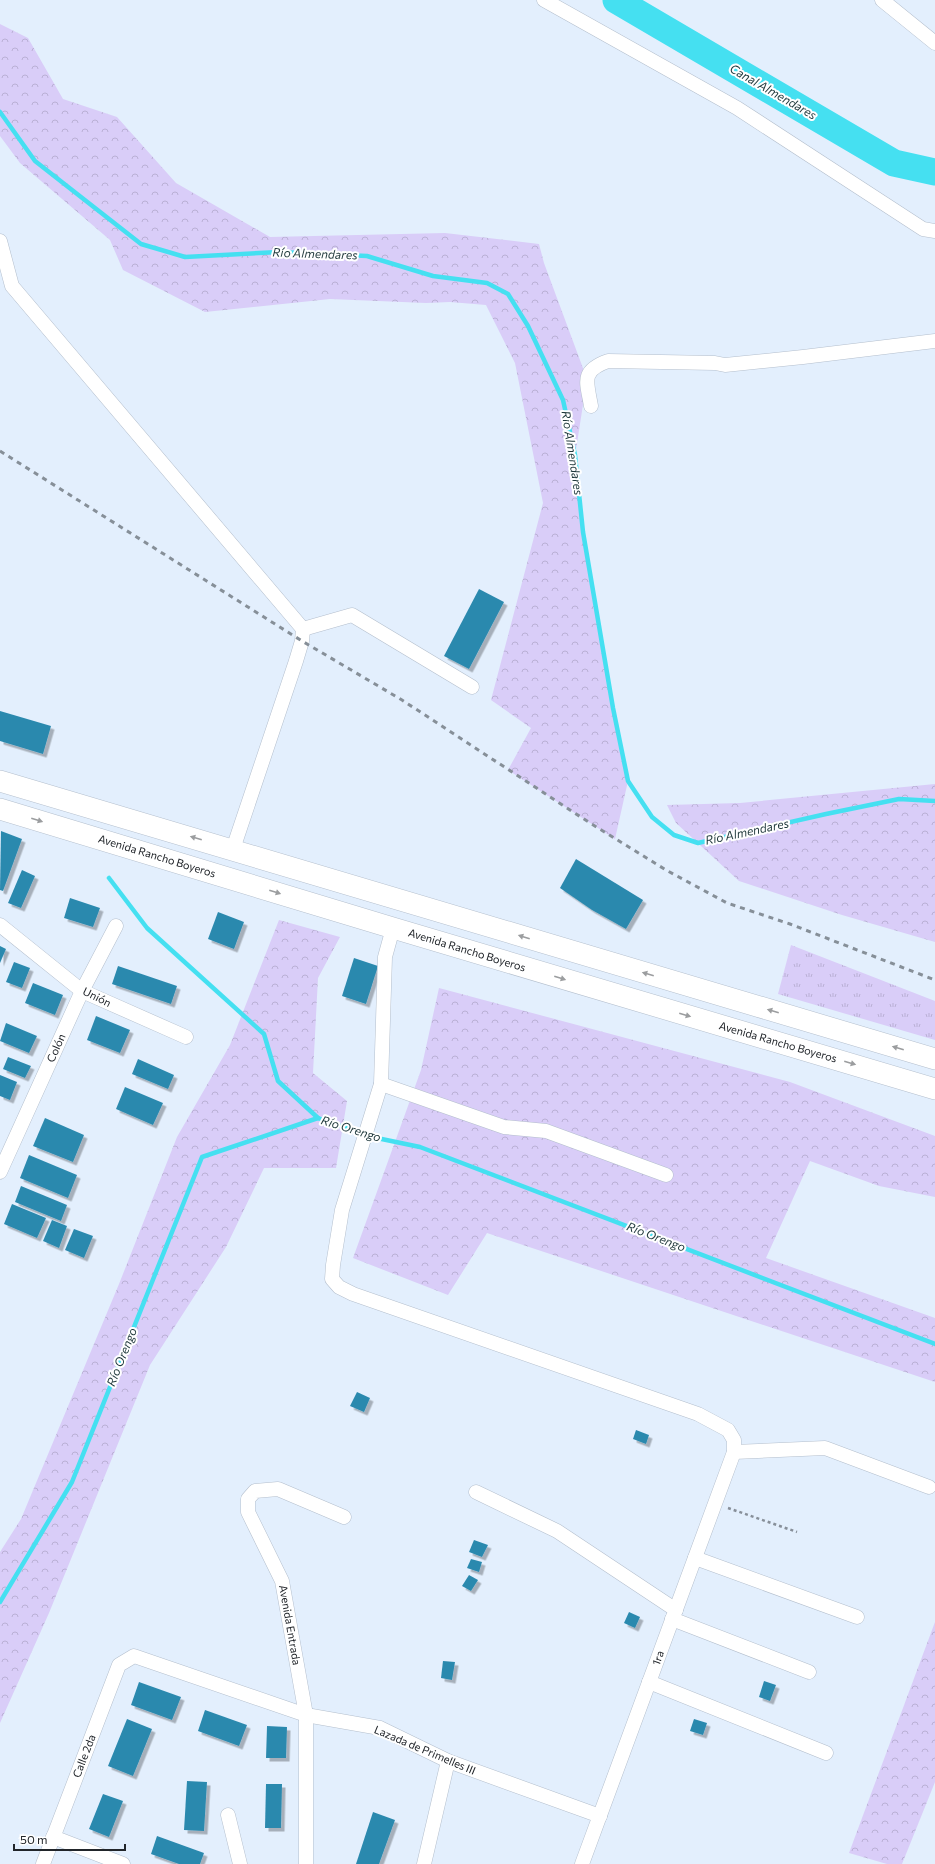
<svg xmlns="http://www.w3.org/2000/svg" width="935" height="1864" font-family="Commissioner,sans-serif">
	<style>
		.grass { fill: url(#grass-tufts) }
		.forest { fill: url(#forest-crowns) }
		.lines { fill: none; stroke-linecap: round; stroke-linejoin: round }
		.stream { stroke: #45e0f1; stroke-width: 4.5 }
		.river { stroke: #45e0f1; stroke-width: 27 }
		.building { fill: #2c89ae; filter: url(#shadow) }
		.minor-casing { stroke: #b4bfcd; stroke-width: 15 }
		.highway-casing { stroke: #b4bfcd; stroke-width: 22 }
		.path { stroke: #878f99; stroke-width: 2.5; stroke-dasharray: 3 3; stroke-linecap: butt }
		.minor { stroke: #fff; stroke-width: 14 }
		.highway { stroke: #fff; stroke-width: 21 }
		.rail { stroke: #868f98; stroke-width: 3; stroke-dasharray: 5 5; stroke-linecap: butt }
		.oneway { fill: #9b9d9f }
		.labels { text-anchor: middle; stroke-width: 4; stroke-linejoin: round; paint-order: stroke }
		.street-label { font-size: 11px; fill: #21252a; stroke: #fff }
		.water-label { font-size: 12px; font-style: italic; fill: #1f383b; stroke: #fff }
	</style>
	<defs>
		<pattern id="grass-tufts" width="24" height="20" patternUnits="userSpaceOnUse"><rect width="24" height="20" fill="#d9cdf8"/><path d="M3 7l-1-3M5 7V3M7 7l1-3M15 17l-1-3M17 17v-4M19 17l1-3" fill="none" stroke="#bab0d5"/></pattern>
		<pattern id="forest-crowns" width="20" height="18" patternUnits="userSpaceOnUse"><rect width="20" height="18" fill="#d9cdf8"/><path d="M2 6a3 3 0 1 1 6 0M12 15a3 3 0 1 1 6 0" fill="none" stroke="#bab0d5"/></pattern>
		<filter id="shadow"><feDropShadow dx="3.5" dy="3.5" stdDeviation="0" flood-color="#0004"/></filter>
	</defs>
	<rect width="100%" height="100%" fill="#e3effd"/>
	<polygon class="grass" points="791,945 935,1001 935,1040 778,994"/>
	<g class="forest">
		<polygon points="0,24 28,38 63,99 117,117 176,183 270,237 445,233 539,244 544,263 587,379 575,456 583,532 613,708 628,781 615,839 508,770 531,728 491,700 543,503 515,363 486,305 450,302 426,303 330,299 205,312 123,270 110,240 20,163 0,136"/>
		<polygon points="935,784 935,942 842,915 739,881 676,823 667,805 740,803"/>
		<polygon points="279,920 340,937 318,978 313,1073 347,1101 336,1168 264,1168 226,1247 150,1365 49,1613 0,1723 0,1552 21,1519 119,1284 177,1137 230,1045"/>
		<polygon points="439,988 790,1082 935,1136 935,1197 879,1186 810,1161 766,1258 935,1318 935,1382 487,1233 448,1295 353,1258 421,1070"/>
		<polygon points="935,1622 935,1782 902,1864 887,1864 849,1853"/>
	</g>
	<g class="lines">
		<g class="stream">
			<polyline points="0,112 35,161 141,244 185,257 279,252 367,256 433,276 487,283 508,294 528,326 563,400 575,455 583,532 613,708 628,781 652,817 674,835 698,843 826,814 899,799 935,801"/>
			<polyline points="109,878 147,928 264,1034 278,1081 318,1118"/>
			<polyline points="0,1602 72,1482 202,1157 318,1118 372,1137 420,1147 935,1344"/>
		</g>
		<polyline class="river" points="616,0 894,163 935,172"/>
	</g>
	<g class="building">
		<polygon points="479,589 504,602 469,669 444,656"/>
		<polygon points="0,711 51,726 43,754 0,741"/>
		<polygon points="1,831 22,839 3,891 0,890"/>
		<polygon points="576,859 643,900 626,929 592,910 560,888"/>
		<polygon points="22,870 35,876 21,908 8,903"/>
		<polygon points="70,898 100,908 93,927 64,918"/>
		<polygon points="218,912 244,922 234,949 208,939"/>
		<polygon points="0,946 6,949 0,963"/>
		<polygon points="354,958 378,966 366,1004 342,996"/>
		<polygon points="14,962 30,968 22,988 6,982"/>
		<polygon points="118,966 177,986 171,1004 112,984"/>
		<polygon points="33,983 63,995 55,1015 25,1003"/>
		<polygon points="96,1016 130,1030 120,1053 87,1040"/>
		<polygon points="6,1023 37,1036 29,1053 0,1041"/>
		<polygon points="8,1057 31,1066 25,1078 3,1069"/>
		<polygon points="138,1059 174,1075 168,1089 132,1074"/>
		<polygon points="0,1075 17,1082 10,1100 0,1096"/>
		<polygon points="125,1087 163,1103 153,1125 116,1109"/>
		<polygon points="45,1118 84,1135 73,1162 33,1146"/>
		<polygon points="29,1155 77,1175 68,1198 20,1178"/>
		<polygon points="21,1186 67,1205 61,1221 15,1202"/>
		<polygon points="12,1204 46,1218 37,1238 4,1224"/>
		<polygon points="52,1220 67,1226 59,1248 43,1241"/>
		<polygon points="74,1229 93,1236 84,1258 65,1250"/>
		<polygon points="357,1392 370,1398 364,1412 350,1406"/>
		<polygon points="636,1430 649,1435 646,1444 633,1439"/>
		<polygon points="474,1540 488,1545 482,1557 469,1552"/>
		<polygon points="471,1559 482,1562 479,1572 467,1568"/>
		<polygon points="469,1575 478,1580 471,1591 462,1586"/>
		<polygon points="629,1612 640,1617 635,1628 624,1623"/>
		<polygon points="443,1661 455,1662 452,1680 441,1678"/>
		<polygon points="764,1681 776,1685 770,1701 759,1697"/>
		<polygon points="139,1682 181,1697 172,1720 131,1705"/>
		<polygon points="205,1710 247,1725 239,1746 198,1731"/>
		<polygon points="127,1719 152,1729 133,1776 108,1766"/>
		<polygon points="694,1719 707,1723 703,1735 690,1731"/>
		<polygon points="267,1726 287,1727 286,1758 266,1758"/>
		<polygon points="187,1781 207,1782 204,1831 184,1830"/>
		<polygon points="266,1784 282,1784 281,1828 265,1828"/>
		<polygon points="103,1794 123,1801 109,1837 89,1829"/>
		<polygon points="373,1812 395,1820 379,1864 356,1864"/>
		<polygon points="157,1836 204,1853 200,1864 179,1864 151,1854"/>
	</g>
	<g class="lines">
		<g class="minor-casing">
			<g id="minor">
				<polyline points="544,0 737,108 923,229 935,231"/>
				<polyline points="882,0 935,43"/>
				<polyline points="0,241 12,286 303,629 302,641 296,661 233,849"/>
				<path d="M591,406C587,382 580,371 608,361L715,363L725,365L803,357L935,341"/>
				<polyline points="303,629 352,615 472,687"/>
				<polyline points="0,925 82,991 186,1037"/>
				<polyline points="393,928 385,957 381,1084 342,1210 333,1265 332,1279 339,1287 353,1294 698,1414 728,1430 734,1440 734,1452 582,1864"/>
				<polyline points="381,1084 504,1127 546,1131 666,1175"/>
				<polyline points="0,1172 82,991 116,926"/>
				<polyline points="734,1452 825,1448 929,1487"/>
				<polyline points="476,1492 557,1531 676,1610"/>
				<polyline points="695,1558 857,1617"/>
				<polyline points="672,1619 809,1672"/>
				<polyline points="649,1682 826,1753"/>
				<polyline points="228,1815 240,1864"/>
				<polyline points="53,1837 123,1864"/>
				<polyline points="43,1864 119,1665 134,1656 306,1715 380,1728 448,1761 600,1816"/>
				<polyline points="306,1864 306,1715 282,1581 248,1512 248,1499 255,1491 278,1489 344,1517"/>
				<polyline points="424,1864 448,1761"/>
			</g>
		</g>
		<g class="highway-casing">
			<g id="highway">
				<polyline points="0,781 935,1059"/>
				<polyline points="0,809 393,928 935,1089"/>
			</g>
		</g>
		<polyline class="path" points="728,1508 797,1532"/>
		<use href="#minor" class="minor"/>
		<use href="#highway" class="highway"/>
		<polyline class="rail" points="0,451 302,641 402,700 590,823 666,870 727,903 790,924 935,980"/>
	</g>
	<defs><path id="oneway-solid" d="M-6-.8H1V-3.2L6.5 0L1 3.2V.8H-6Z"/></defs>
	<g class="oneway">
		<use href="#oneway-solid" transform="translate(37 820) rotate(17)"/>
		<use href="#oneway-solid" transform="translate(196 838) rotate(-164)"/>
		<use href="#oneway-solid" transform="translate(275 892) rotate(17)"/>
		<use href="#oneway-solid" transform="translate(524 937) rotate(-163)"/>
		<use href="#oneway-solid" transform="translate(648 974) rotate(-164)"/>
		<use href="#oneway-solid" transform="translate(560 978) rotate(17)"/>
		<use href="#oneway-solid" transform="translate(773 1011) rotate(-164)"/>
		<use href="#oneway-solid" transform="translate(685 1015) rotate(16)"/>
		<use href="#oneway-solid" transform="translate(898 1048) rotate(-164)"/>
		<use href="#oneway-solid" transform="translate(850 1063) rotate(16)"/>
	</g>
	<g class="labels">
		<g class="street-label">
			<text transform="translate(157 856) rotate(17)" y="4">Avenida Rancho Boyeros</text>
			<text transform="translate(467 950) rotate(17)" y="4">Avenida Rancho Boyeros</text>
			<text transform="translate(97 997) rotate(26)" y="4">Unión</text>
			<text transform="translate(778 1042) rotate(16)" y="4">Avenida Rancho Boyeros</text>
			<text transform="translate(56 1048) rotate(-66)" y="4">Colón</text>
			<text transform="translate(290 1625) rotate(80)" y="4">Avenida Entrada</text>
			<text transform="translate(658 1658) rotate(-70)" y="4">1ra</text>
			<text transform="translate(425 1750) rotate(23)" y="4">Lazada de Primelles III</text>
			<text transform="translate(84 1756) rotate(-69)" y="4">Calle 2da</text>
		</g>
		<g class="water-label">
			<text transform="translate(773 92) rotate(30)" y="4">Canal Almendares</text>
			<text transform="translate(315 254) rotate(2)" y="4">Río Almendares</text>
			<text transform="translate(572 453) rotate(81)" y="4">Río Almendares</text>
			<text transform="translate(747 832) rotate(-12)" y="4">Río Almendares</text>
			<text transform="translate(351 1129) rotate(17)" y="4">Río Orengo</text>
			<text transform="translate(656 1237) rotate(21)" y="4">Río Orengo</text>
			<text transform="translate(122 1357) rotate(-68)" y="4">Río Orengo</text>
		</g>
	</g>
	<path d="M14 1844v6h111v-6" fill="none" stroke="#21252a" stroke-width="2"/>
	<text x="20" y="1844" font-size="12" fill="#21252a" stroke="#ffffff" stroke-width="3" paint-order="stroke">50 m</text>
</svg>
